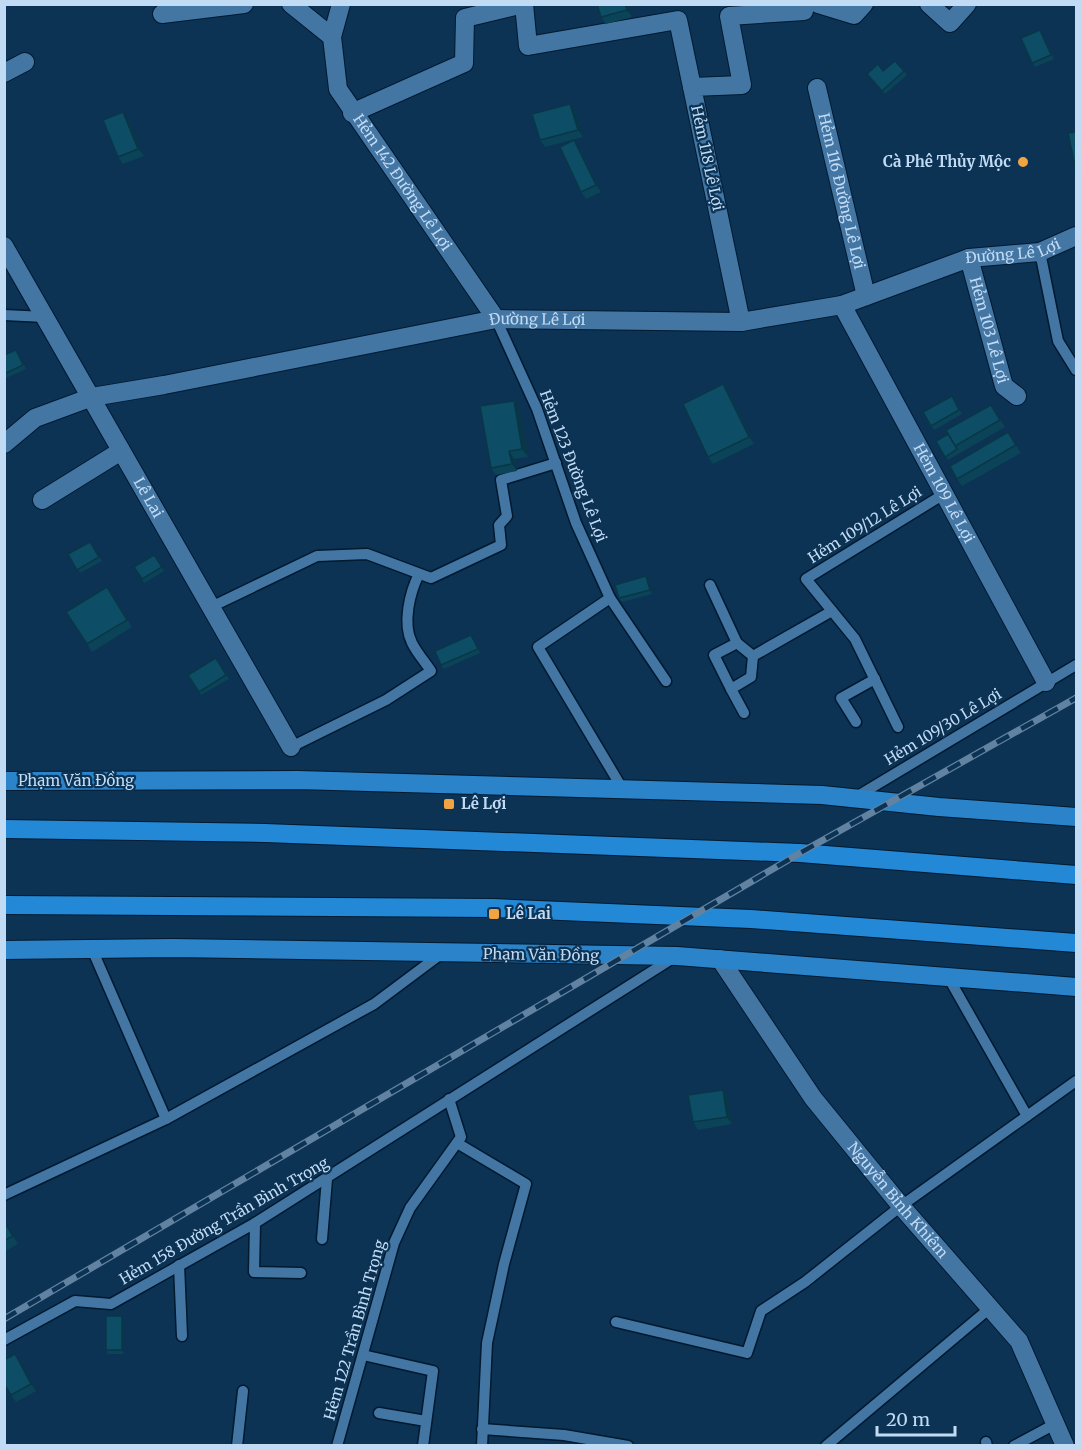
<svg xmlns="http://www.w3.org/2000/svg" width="1081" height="1450" font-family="Merriweather,serif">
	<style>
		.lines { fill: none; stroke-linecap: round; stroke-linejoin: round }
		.service-casing { stroke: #011a30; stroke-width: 13 }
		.minor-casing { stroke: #011a30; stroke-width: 20 }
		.tertiary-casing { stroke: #011a30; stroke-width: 20 }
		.primary-casing { stroke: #011a30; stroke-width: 20 }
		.trunk-casing { stroke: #011a30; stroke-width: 20 }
		.service { stroke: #4476a4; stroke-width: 10 }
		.minor { stroke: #4476a4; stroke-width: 18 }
		.tertiary { stroke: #4476a4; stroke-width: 18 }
		.primary { stroke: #2b83c9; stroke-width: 18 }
		.trunk { stroke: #2388d6; stroke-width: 18 }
		.rail-casing { stroke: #6182a0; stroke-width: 7 }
		.rail { stroke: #0c3354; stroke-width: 4.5; stroke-dasharray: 14; stroke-linecap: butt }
		.wall { fill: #0b4358 }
		.shaded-wall { fill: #093747 }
		.building { fill: #0d4e66; stroke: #093747; stroke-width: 1.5 }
		.poi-dot { fill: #f3a442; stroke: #0c3354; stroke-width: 2 }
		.labels { text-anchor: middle; stroke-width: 4.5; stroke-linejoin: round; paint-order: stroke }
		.street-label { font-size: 15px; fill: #c1dbf5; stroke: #0c3354 }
		.poi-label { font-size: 15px; font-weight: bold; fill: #c1dbf5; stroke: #0c3354; text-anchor: start }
	</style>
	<rect width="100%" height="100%" fill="#0c3354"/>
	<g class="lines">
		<g class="service-casing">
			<g id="service">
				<polyline points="1040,252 1058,341 1076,370"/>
				<polyline points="4,315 45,317"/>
				<polyline points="496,319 537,409 576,523 610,598 666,681"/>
				<polyline points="710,585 737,643 753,656"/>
				<polyline points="610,598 538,647 622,788"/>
				<polyline points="211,607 317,556 367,554 431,578 501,545 499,525 507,516 501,480 556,463"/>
				<polyline points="731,689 714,655 737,643"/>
				<polyline points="744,713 731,689 751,677 753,656 832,611"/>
				<polyline points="856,722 841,698 875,679"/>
				<polyline points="898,727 855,639 806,579 944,494"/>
				<path d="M291,747L386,700L431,671C425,662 417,653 412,643C402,623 410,592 419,574"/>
				<polyline points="856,797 1076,665"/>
				<polyline points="92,949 166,1119"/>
				<polyline points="947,975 1027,1116"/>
				<polyline points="457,1143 526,1184 504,1264 487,1343 482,1446"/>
				<polyline points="4,1195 166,1119 374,1004 441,954"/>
				<polyline points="255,1223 254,1272 301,1273"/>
				<polyline points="322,1239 327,1179"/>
				<polyline points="179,1265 182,1336"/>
				<polyline points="616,1322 747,1353 761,1311 805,1282 901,1206 1076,1081"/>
				<polyline points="4,1340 75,1301 111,1304 255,1223 673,958"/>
				<polyline points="363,1355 433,1371 423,1446"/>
				<polyline points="379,1413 426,1421"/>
				<polyline points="482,1429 564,1435 628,1446"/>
				<polyline points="986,1442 987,1446"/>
				<polyline points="237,1446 243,1391"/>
				<polyline points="337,1446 394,1243 410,1208 461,1137 449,1099"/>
				<polyline points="826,1446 990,1308"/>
				<polyline points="1014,1446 1055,1424"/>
			</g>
		</g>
		<g class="minor-casing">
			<g id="minor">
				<polyline points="291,4 332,37"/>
				<path id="s1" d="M341,4L332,37L338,89L496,319"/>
				<polyline points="524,4 528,46 678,20 692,87"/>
				<polyline points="818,4 854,15 864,4"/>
				<polyline points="929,4 950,23 967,4"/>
				<polyline points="162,14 244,4"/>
				<polyline points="4,73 25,62"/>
				<path id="s2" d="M817,88L866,296"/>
				<polyline points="352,113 464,63 465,18 523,4"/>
				<path id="s3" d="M4,246L291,747"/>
				<path id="s4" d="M969,258L1004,386L1017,396"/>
				<path id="s5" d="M842,305L1046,682"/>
				<polyline points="741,322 692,87 742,85 729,16 804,11 804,4"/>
				<path id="s6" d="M4,444L35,418L92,397L164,385L496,319L741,322L842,305L969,258L1040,252L1076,236"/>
				<polyline points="42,500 121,451"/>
			</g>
		</g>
		<g class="tertiary-casing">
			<g id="tertiary">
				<path id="s7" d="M720,959L813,1098L901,1206L1019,1341L1065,1446"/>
			</g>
		</g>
		<g class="primary-casing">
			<g id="primary">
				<polyline points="4,781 298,780 822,795 939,807 1076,817"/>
				<polyline points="4,950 172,948 677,956 1076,987"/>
			</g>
		</g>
		<g class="trunk-casing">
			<g id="trunk">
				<polyline points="4,829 265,833 800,853 1076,875"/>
				<polyline points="4,905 493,908 751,919 1076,943"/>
			</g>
		</g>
		<use href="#service" class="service"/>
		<use href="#minor" class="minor"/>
		<use href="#tertiary" class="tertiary"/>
		<use href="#primary" class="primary"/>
		<use href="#trunk" class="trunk"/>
		<g class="rail-casing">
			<polyline id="rail" points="4,1319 800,853 1076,698"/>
		</g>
		<use href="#rail" class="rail"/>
	</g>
	<g class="wall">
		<polygon points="628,4 632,17 606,24 601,17"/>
		<polygon points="1042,34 1054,59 1035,67 1032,63"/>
		<polygon points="883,71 904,71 907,75 885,94 867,74"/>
		<polygon points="570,104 575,111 583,137 545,147 540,140"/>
		<polygon points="128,119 144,156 123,164 118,157"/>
		<polygon points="579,148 601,192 586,199 581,192"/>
		<polygon points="16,350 26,369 4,379 4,355"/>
		<polygon points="728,392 754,444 713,464 708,457"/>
		<polygon points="952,396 962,414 934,430 931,426"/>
		<polygon points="991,405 1005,427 948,460 936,441 948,434"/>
		<polygon points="519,408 528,457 514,459 517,471 496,475 491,468"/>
		<polygon points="1008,432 1021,453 962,486 957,479"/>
		<polygon points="90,542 102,561 80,573 68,554"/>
		<polygon points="154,555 164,571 144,583 134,567"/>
		<polygon points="649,580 652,594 622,602 619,598"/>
		<polygon points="107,587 132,627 92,652 87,644"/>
		<polygon points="471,635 480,653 444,669 441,665"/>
		<polygon points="216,658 229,679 201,695 188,675"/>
		<polygon points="723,1090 728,1097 732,1124 698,1130 693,1122"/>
		<polygon points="4,1221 18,1244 4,1252"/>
		<polygon points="122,1316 124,1319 124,1354 108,1354 106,1350"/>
		<polygon points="20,1362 36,1391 16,1402 11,1395"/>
	</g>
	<g class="shaded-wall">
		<polygon points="625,4 628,4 632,17 627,10"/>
		<polygon points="570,104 575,111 583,137 578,130"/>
		<polygon points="123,112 128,119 144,156 138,149"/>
		<polygon points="574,140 579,148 601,192 596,185"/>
		<polygon points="723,384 728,392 754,444 749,437"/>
		<polygon points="514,401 519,408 528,457 522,449"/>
		<polygon points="509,451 514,459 517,471 512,464"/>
		<polygon points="646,576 649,580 652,594 650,590"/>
		<polygon points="723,1090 728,1097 732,1124 727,1117"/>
		<polygon points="122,1316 124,1319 124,1354 122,1350"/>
		<polygon points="15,1354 20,1362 36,1391 31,1384"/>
	</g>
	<g class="building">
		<polygon points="597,4 625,4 627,10 601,17"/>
		<polygon points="1040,30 1051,55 1032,63 1021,38"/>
		<polygon points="895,61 904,71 882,91 867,74 878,64 883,71"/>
		<polygon points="570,104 578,130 540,140 532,114"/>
		<polygon points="123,112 138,149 118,157 103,120"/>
		<polygon points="1077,132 1077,175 1068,133"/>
		<polygon points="574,140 596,185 581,192 560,147"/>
		<polygon points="16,350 23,365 4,374 4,355"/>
		<polygon points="723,384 749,437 708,457 683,404"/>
		<polygon points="952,396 959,410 931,426 923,412"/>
		<polygon points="514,401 522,449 509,451 512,464 491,468 480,406"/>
		<polygon points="991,405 1000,420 955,446 946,430"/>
		<polygon points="1008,432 1016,445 957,479 950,466"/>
		<polygon points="948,434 957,449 945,457 936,441"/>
		<polygon points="90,542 99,557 77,570 68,554"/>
		<polygon points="154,555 162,567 142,579 134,567"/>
		<polygon points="646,576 650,590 619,598 615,585"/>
		<polygon points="107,587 127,620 87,644 66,612"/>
		<polygon points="471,635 478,649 441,665 435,651"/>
		<polygon points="216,658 226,675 199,692 188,675"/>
		<polygon points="723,1090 727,1117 693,1122 688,1095"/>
		<polygon points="4,1222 13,1236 4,1241"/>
		<rect x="106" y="1316" width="16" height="34"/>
		<polygon points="15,1354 31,1384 11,1395 4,1384 4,1360"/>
	</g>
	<g class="poi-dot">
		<circle cx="1023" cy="162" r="6"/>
		<rect x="443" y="798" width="12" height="12" rx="3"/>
		<rect x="488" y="908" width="12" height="12" rx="3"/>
	</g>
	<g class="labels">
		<g class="street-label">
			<text transform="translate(707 158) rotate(78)" y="5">Hẻm 118 Lê Lợi</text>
			<text dy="5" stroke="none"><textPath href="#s1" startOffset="200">Hẻm 142 Đường Lê Lợi</textPath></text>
			<text dy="5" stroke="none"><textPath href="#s2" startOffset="106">Hẻm 116 Đường Lê Lợi</textPath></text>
			<text dy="5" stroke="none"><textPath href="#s6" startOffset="1040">Đường Lê Lợi</textPath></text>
			<text dy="5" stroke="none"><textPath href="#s6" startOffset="554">Đường Lê Lợi</textPath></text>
			<text dy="5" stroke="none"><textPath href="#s4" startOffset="75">Hẻm 103 Lê Lợi</textPath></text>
			<text transform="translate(573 466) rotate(69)" y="5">Hẻm 123 Đường Lê Lợi</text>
			<text dy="5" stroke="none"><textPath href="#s5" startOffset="214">Hẻm 109 Lê Lợi</textPath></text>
			<text dy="5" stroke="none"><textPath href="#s3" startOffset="290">Lê Lai</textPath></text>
			<text transform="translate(865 525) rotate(-32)" y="5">Hẻm 109/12 Lê Lợi</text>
			<text transform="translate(943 727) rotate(-31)" y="5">Hẻm 109/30 Lê Lợi</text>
			<text x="76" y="786">Phạm Văn Đồng</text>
			<text transform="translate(541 955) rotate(1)" y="5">Phạm Văn Đồng</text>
			<text dy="5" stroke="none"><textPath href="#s7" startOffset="300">Nguyễn Bỉnh Khiêm</textPath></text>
			<text transform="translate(224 1221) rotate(-30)" y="5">Hẻm 158 Đường Trần Bình Trọng</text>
			<text transform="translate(355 1330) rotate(-74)" y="5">Hẻm 122 Trần Bình Trọng</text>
		</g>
		<g class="poi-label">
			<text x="1011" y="167" text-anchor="end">Cà Phê Thủy Mộc</text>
			<text x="461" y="809">Lê Lợi</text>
			<text x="506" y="919">Lê Lai</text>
		</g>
	</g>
	<rect width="1081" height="1450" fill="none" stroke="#c1dbf5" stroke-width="12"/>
	<path d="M877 1426v9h78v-9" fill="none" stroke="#c1dbf5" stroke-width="3"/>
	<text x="886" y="1426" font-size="18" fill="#c1dbf5" stroke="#0c3354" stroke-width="4.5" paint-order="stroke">20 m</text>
</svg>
